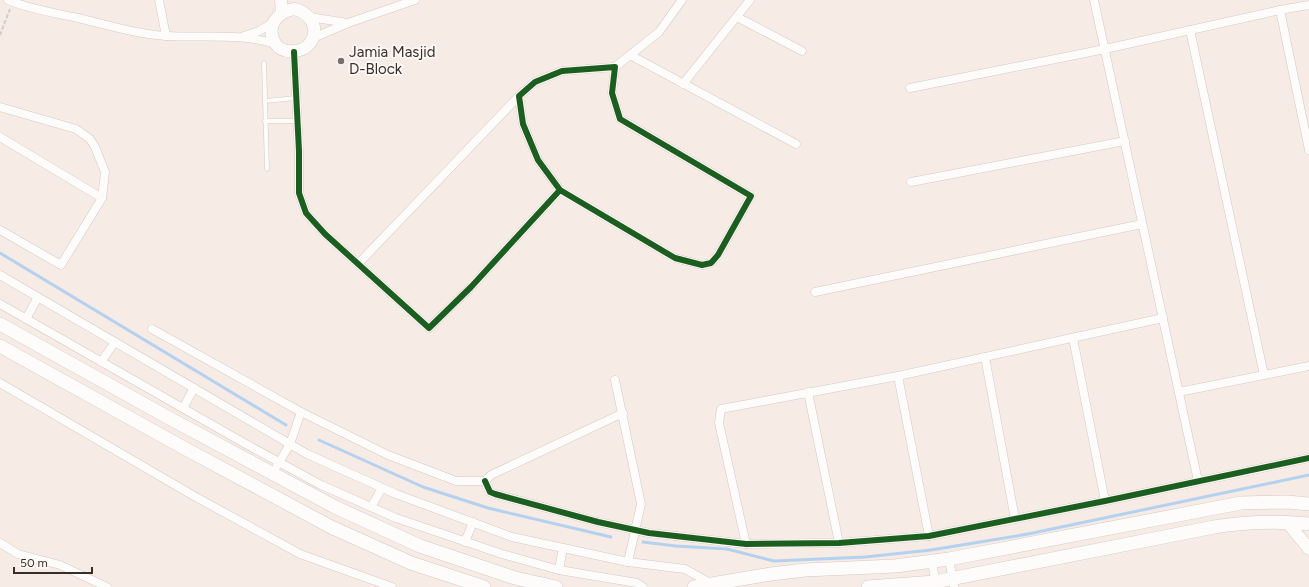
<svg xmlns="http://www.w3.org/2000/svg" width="1309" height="587" font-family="Figtree,sans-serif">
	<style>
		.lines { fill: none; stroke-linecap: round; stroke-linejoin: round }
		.stream { stroke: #b4d2f0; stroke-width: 3 }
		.lane-casing { stroke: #d3c9c4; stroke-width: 5 }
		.street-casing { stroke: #d3c9c4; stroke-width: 9 }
		.secondary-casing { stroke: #d3c9c4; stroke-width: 13 }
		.primary-casing { stroke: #d3c9c4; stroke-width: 14 }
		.path { stroke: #d0ccca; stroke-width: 2; stroke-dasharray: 4 2; stroke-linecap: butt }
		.lane { stroke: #fefcfb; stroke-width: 4 }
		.street { stroke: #fefcfb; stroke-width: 8 }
		.secondary { stroke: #fefcfb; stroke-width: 12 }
		.primary { stroke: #fefcfb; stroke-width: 13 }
		.cycleway-casing { stroke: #fef9f6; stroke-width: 8 }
		.cycleway { stroke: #1b5e20; stroke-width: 6 }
		.poi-dot { fill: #7a706b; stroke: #fef9f6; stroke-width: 1.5 }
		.labels { text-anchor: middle; stroke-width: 3.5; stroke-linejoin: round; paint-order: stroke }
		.poi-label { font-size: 15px; fill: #382e29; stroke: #fef9f6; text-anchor: start }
	</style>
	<rect width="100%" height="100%" fill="#f6ebe5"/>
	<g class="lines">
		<g class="stream">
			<polyline points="0,253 286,425"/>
			<polyline points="319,440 423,487 488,508 611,537"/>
			<polyline points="643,542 676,546 727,549 774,561 865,557 931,550 1028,534 1309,475"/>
		</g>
		<g class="lane-casing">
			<g id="lane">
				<polyline points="264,63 267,169"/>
				<polyline points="265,101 296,98"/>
				<polyline points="265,121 297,121"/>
			</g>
		</g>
		<g class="street-casing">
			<g id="street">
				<path d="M8,0C28,9 56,13 78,18C107,25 137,34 167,36C204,38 241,33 276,44"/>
				<polyline points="159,0 166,36"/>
				<polyline points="1094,0 1198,481"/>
				<polyline points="1280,10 1309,150"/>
				<polyline points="309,17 348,23"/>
				<polyline points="737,17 802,51"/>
				<polyline points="1190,30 1264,375"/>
				<polyline points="244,36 259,31 274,22"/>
				<polyline points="313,38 348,23 415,0"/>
				<polyline points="294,52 299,151 299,193 306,213 325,234 429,328 471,287 560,190 538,160 523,124 519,96 535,82 562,71 615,67 612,93 620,119 751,196 718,255 711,263 702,265 675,258 560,190"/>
				<polyline points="630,55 796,144"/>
				<polyline points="615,67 659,32 682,0"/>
				<polyline points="683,84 750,0"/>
				<polyline points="910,88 1105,49 1280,10 1309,5"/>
				<polyline points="0,107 76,129 90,139 95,147 105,172 102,198 61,265 0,230"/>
				<polyline points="0,137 102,198"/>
				<polyline points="911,182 1125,141"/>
				<polyline points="358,264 519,96"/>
				<polyline points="0,275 307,454 396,494 512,537 628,562"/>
				<polyline points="815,292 1142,224"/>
				<polyline points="0,304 244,443 321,485 396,518 502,554 559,570 637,583 643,587"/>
				<polyline points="26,319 38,297"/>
				<polyline points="152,329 301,412 388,455 456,481 485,481"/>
				<polyline points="1073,338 1105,501"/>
				<polyline points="985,357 1015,519"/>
				<polyline points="101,362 115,342"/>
				<polyline points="898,376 929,536"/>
				<polyline points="615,380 641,504 628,562 685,569 712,584"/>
				<polyline points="0,383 194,496 300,554 392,587"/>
				<polyline points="808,392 839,543"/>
				<polyline points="1179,392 1309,366"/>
				<polyline points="183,408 194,388"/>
				<polyline points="277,466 290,444 301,412"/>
				<polyline points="485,481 490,492 495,494 598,522 649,533 746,544 839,543 929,536 1105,501 1309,458"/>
				<polyline points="485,481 491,475 623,413"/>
				<polyline points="371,507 382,488"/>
				<polyline points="465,542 473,522"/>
				<polyline points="0,543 18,554 60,565 107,587"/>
				<polyline points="746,544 719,423 721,409 898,376 1163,318"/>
				<polyline points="949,559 954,587"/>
				<polyline points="932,561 936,586"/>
				<polyline points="559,570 563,548"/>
			</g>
		</g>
		<g class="secondary-casing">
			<g id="secondary">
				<polyline points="281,0 282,13"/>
				<path d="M294,9C309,12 321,28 310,43C303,53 282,55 275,43C266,27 276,12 294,9Z"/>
				<polyline points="1287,522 1309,549"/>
			</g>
		</g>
		<g class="primary-casing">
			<g id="primary">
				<polyline points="0,324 169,418 335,507 420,546 515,578 556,587"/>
				<polyline points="0,346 184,448 331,527 411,563 484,587"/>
				<polyline points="694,587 771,574 805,570 895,566 949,559 1241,503 1287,502 1309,504"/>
				<path d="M868,587L935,582L1214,527C1246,522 1277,521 1309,524"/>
			</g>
		</g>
		<polyline class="path" points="0,35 10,9"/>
		<use href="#lane" class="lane"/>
		<use href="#street" class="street"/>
		<use href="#secondary" class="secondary"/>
		<use href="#primary" class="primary"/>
		<g class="cycleway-casing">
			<g id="cycleway">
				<polyline points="294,52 299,151 299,193 306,213 325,234 429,328 471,287 560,190 538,160 523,124 519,96 535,82 562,71 615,67 612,93 620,119 751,196 718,255 711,263 702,265 675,258 560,190"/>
				<polyline points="485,481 490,492 495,494 598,522 649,533 746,544 839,543 929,536 1105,501 1309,458"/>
			</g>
		</g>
		<use href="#cycleway" class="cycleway"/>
	</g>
	<circle class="poi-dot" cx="341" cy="61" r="4"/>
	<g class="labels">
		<g class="poi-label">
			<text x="349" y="57">Jamia Masjid<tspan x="349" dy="17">D-Block</tspan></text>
		</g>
	</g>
	<path d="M14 567v6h78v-6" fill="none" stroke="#382e29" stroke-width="2"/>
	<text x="20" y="567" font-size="12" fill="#382e29" stroke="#fef9f6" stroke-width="3" paint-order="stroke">50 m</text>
</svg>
